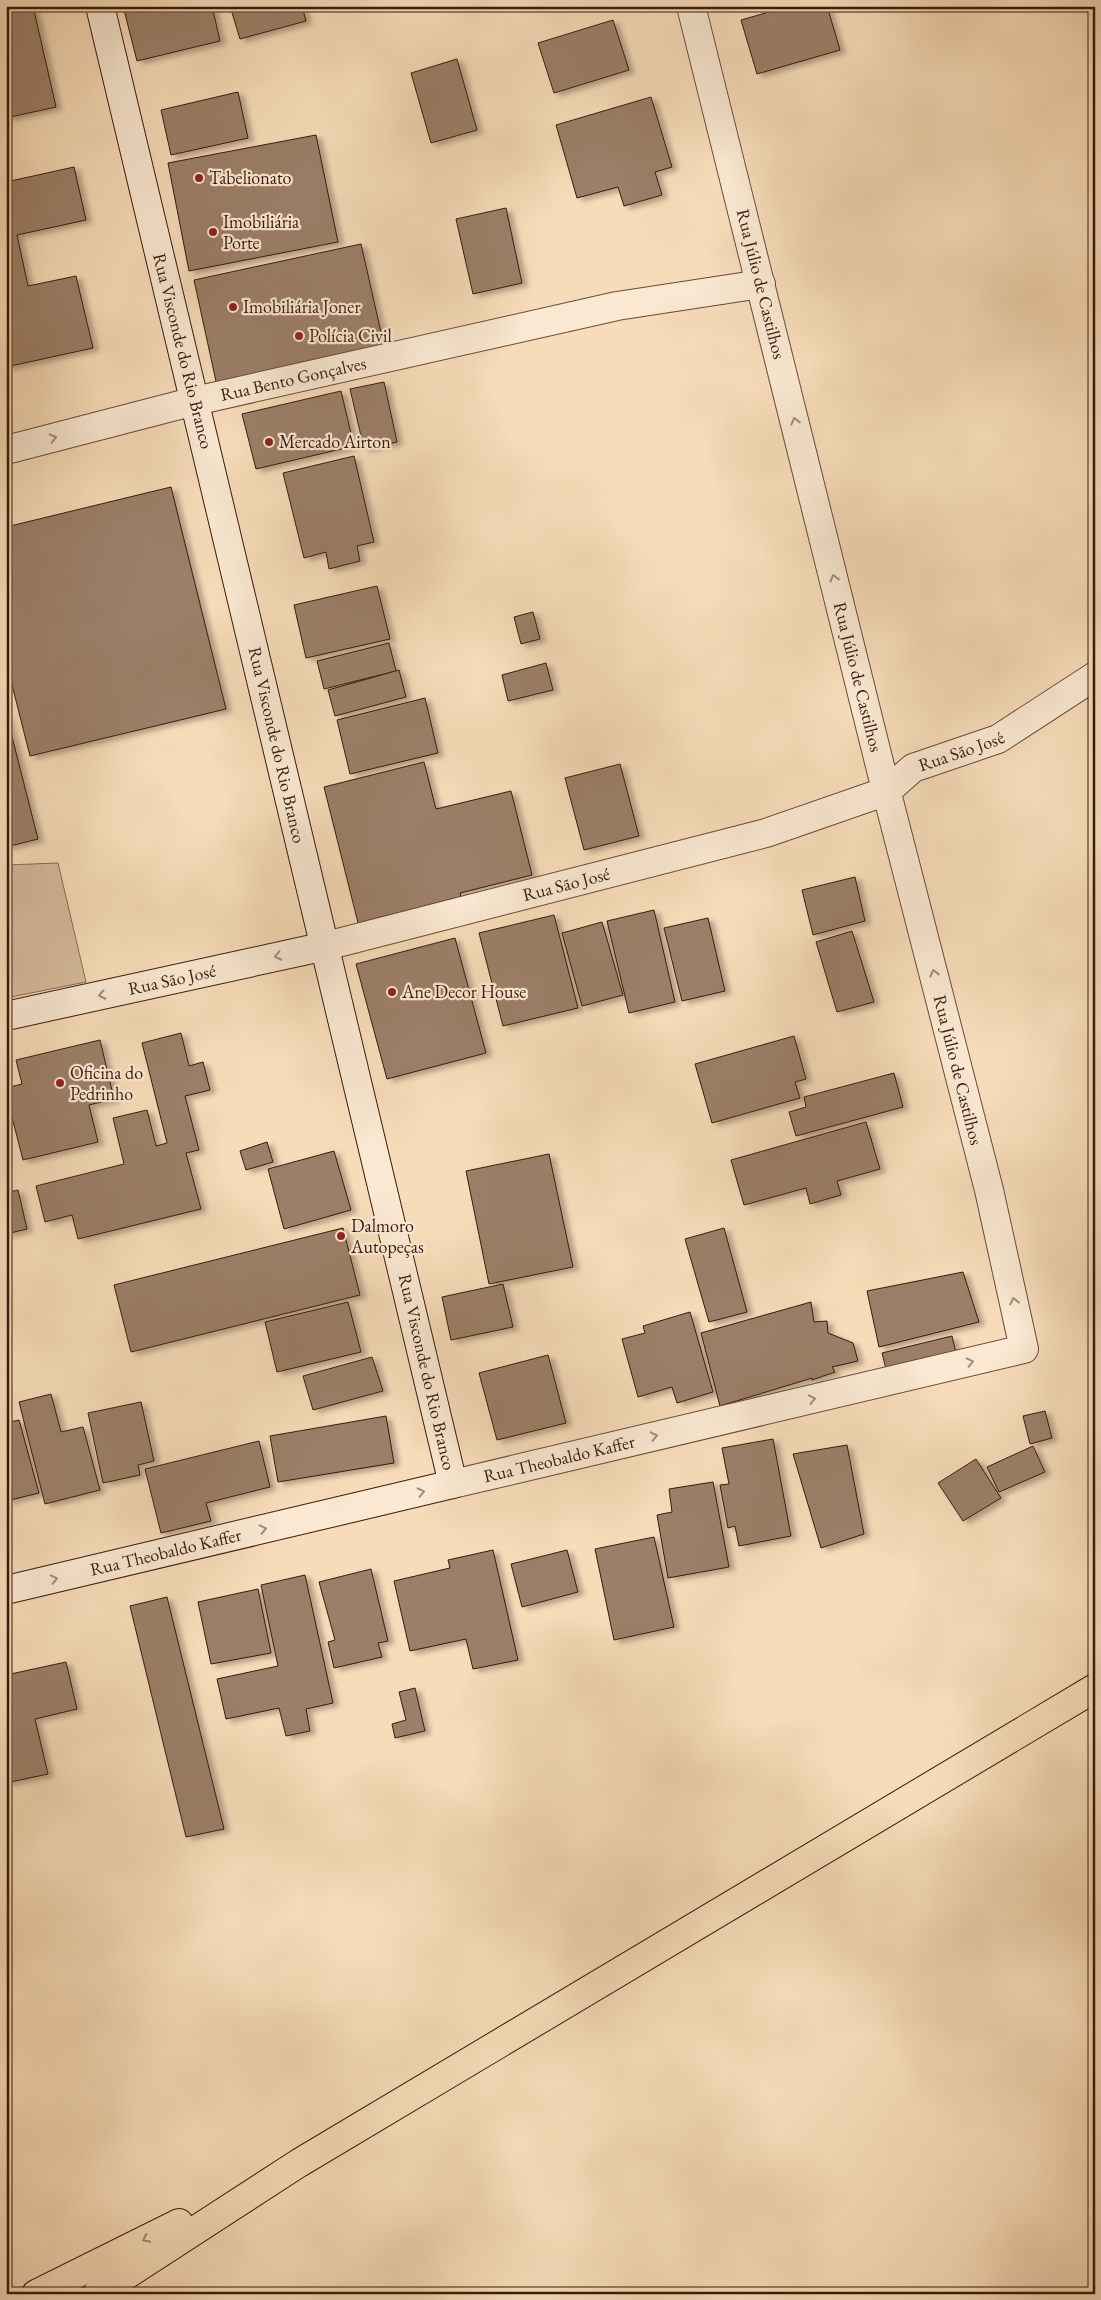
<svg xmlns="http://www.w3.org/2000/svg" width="1101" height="2300" font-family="'EB Garamond',serif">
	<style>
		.green { fill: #d7bb9c; stroke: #886a56 }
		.building { fill: #9c7f67; stroke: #391a0f; filter: url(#shadow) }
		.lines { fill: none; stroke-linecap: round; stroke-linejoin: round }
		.street-casing { stroke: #684a3a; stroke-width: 30 }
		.secondary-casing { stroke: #391a0f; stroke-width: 30 }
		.primary-casing { stroke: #391a0f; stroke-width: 30 }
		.street { stroke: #fae8d2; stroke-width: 28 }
		.secondary { stroke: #fae8d2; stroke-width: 28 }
		.primary { stroke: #f7dcb9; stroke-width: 28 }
		.oneway { stroke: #a38b7a }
		.oneway2 { stroke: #a2856c }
		.poi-dot { fill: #8f2418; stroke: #fae8d2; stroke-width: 2 }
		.labels { text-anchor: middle; stroke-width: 4.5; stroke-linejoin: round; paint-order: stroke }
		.poi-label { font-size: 18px; fill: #391a0f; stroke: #fae8d2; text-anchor: start }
		.street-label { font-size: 18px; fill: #391a0f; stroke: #fae8d2 }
	</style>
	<defs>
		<filter id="shadow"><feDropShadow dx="5.5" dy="3" stdDeviation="2.5" flood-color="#0004"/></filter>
	</defs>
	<rect width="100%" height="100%" fill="#f7dcb9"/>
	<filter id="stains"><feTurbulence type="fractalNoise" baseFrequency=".004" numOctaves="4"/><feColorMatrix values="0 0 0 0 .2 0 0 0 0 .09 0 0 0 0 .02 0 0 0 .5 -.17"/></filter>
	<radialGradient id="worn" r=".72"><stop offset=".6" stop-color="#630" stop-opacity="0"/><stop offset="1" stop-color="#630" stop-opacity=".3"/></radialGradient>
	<polygon class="green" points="58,863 86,982 6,998 6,865"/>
	<g class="building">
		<polygon points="6,6 33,6 56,107 6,118"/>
		<polygon points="123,6 212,6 220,41 137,61"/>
		<polygon points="230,6 302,6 306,21 240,39"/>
		<polygon points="790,6 827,6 840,50 757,74 741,20"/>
		<polygon points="613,20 629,70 554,93 538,43"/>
		<polygon points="457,59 477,130 431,143 411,73"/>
		<polygon points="238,92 248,138 171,155 161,110"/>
		<polygon points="651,97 672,167 655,172 662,195 624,206 618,187 577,198 556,125"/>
		<polygon points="316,135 338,242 189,271 168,163"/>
		<polygon points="74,167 86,220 17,235 28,286 76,276 93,348 6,367 6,182"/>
		<polygon points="506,208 522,283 473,294 456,219"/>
		<polygon points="361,244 385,350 217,386 194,280"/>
		<polygon points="384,382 397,442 364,449 350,389"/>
		<polygon points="341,391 354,446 256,469 242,414"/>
		<polygon points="354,456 374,542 357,546 360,561 329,569 326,552 304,558 283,473"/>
		<polygon points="171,487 226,709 30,756 6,661 6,527"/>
		<polygon points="377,586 390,639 306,658 294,605"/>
		<polygon points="533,612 540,639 521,644 514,617"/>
		<polygon points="389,643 396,671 324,689 317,661"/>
		<polygon points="546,663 553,690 508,701 502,675"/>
		<polygon points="399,670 406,697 335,716 328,690"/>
		<polygon points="425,698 438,753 350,774 337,720"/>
		<polygon points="6,713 38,839 6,847"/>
		<polygon points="424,762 436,809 511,791 532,875 460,893 461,897 358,923 324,787"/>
		<polygon points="620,764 639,836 584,850 565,778"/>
		<polygon points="855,877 865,921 813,935 802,890"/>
		<polygon points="654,910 675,1002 629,1013 607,921"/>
		<polygon points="554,915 578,1008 503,1026 479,933"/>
		<polygon points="708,918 725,991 682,1001 664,928"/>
		<polygon points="602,922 623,995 582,1006 562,933"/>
		<polygon points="852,931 874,1002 837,1012 816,942"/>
		<polygon points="455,938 486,1053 387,1079 356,964"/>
		<polygon points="181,1033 189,1066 203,1062 210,1090 185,1096 199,1150 186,1153 201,1209 78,1239 72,1215 45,1222 36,1186 124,1164 113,1118 147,1110 156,1146 167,1143 142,1043"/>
		<polygon points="794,1036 806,1079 795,1082 800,1098 712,1123 695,1064"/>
		<polygon points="100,1040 114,1099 89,1105 98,1142 23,1160 6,1094 6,1088 22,1084 16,1060"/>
		<polygon points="894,1073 903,1107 796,1136 789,1112 806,1107 804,1097"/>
		<polygon points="866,1122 880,1169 837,1181 841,1195 810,1204 806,1188 744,1205 731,1160"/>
		<polygon points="267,1142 273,1162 246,1170 240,1151"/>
		<polygon points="334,1151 351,1210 284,1229 268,1169"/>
		<polygon points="549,1154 573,1267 489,1284 466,1171"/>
		<polygon points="18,1190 27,1229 6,1234 6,1193"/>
		<polygon points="343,1228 360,1295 131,1352 114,1285"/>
		<polygon points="724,1228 747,1312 709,1322 685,1239"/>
		<polygon points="963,1272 979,1322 879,1347 867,1291"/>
		<polygon points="503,1284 513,1327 451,1340 442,1297"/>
		<polygon points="348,1302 361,1352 277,1372 265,1322"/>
		<polygon points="811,1302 814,1322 827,1321 828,1333 853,1343 858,1361 832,1367 835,1372 812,1380 812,1378 720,1406 701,1333"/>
		<polygon points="690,1312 713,1392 677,1403 672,1387 638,1397 622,1339 645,1333 643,1326"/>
		<polygon points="952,1336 956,1353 886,1369 882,1353"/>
		<polygon points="548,1355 566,1423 497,1440 479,1373"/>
		<polygon points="372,1357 383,1391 313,1410 303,1376"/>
		<polygon points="51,1394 61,1432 83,1427 100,1490 45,1504 19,1402"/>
		<polygon points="141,1402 154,1461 138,1465 140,1475 103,1483 88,1413"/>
		<polygon points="1045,1411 1052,1438 1030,1444 1023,1416"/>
		<polygon points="386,1416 394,1463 278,1482 270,1436"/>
		<polygon points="19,1420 39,1493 6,1501 6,1423"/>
		<polygon points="773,1439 791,1536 739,1546 735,1526 728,1528 720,1485 729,1484 722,1448"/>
		<polygon points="259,1441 270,1487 206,1503 211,1521 161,1533 145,1469"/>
		<polygon points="847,1445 864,1534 821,1548 793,1454"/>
		<polygon points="1033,1446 1045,1472 999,1492 987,1467"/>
		<polygon points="976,1459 1001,1498 963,1521 938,1483"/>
		<polygon points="713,1482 729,1567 668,1578 657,1515 672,1512 669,1489"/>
		<polygon points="654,1537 674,1627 614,1640 595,1549"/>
		<polygon points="493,1550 518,1660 473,1669 466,1639 410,1651 394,1581 450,1568 448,1560"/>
		<polygon points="567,1550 578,1592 522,1607 511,1564"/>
		<polygon points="371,1569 388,1641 378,1643 382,1657 334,1668 328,1642 335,1640 319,1582"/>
		<polygon points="305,1575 333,1703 306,1709 310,1731 286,1736 279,1708 226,1719 217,1679 278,1666 261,1585"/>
		<polygon points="258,1589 271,1653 211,1664 198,1602"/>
		<polygon points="167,1597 224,1829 186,1837 130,1606"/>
		<polygon points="66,1662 77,1709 35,1719 48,1774 6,1783 6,1675"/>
		<polygon points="415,1688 425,1731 395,1738 392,1724 406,1720 399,1692"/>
	</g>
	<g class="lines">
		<g class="street-casing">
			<g id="street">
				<path id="s1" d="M6,450L195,401L617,306L761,284"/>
				<path id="s2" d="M326,946L766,833L887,791L913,768L998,739L1095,676"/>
				<path id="s3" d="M453,1484L1024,1349L989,1190L882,774L691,6"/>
			</g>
		</g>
		<g class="secondary-casing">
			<g id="secondary">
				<path id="s4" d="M6,1016L326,946"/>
				<path id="s5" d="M6,1590L453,1484L100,6"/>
			</g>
		</g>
		<g class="primary-casing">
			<g id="primary">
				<polyline points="36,2294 179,2223"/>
				<polyline points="97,2294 299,2163 1095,1688"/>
			</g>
		</g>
		<use href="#street" class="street"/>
		<use href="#secondary" class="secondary"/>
		<use href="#primary" class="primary"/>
	</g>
	<defs><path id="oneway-chevron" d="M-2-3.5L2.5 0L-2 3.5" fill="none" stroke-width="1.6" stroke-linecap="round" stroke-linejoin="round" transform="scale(1.25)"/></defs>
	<g class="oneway">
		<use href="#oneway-chevron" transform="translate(795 421) rotate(-104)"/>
		<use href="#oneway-chevron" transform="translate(53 438) rotate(-14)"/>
		<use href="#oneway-chevron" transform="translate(834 578) rotate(-104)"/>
		<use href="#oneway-chevron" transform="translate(278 956) rotate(168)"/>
		<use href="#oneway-chevron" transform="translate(934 973) rotate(-104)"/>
		<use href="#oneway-chevron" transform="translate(102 995) rotate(168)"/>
		<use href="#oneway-chevron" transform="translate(1014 1301) rotate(-102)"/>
		<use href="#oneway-chevron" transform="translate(970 1362) rotate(-13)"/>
		<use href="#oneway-chevron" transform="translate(812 1399) rotate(-13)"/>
		<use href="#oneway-chevron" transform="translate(654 1436) rotate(-13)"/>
		<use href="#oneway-chevron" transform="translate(421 1492) rotate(-13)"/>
		<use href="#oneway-chevron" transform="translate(263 1529) rotate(-13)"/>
		<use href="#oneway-chevron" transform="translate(54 1579) rotate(-13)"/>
	</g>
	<use class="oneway2" href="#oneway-chevron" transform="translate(146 2239) rotate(154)"/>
	<g class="poi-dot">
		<circle cx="199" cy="178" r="5"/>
		<circle cx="213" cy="232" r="5"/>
		<circle cx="233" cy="307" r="5"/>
		<circle cx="299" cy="336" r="5"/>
		<circle cx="269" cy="442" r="5"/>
		<circle cx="392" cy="992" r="5"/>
		<circle cx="60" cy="1083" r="5"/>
		<circle cx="341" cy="1236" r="5"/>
	</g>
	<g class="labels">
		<g class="poi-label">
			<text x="209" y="184">Tabelionato</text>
			<text x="223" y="228">Imobiliária<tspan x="223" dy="21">Porte</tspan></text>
			<text x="243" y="313">Imobiliária Joner</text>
			<text x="309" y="342">Polícia Civil</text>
			<text x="279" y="448">Mercado Airton</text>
			<text x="402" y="998">Ane Decor House</text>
			<text x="70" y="1079">Oficina do<tspan x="70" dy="21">Pedrinho</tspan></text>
			<text x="351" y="1232">Dalmoro<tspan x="351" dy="21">Autopeças</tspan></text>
		</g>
		<g class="street-label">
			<text transform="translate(761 284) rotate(76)" y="6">Rua Júlio de Castilhos</text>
			<text transform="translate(183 351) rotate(76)" y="6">Rua Visconde do Rio Branco</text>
			<text dy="6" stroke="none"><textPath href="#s1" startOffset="296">Rua Bento Gonçalves</textPath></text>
			<text transform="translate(858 677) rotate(76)" y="6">Rua Júlio de Castilhos</text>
			<text transform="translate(277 745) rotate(77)" y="6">Rua Visconde do Rio Branco</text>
			<text dy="6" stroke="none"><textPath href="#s2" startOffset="668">Rua São José</textPath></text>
			<text dy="6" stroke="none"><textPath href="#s2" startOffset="248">Rua São José</textPath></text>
			<text dy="6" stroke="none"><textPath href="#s4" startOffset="170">Rua São José</textPath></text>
			<text transform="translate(958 1070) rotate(76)" y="6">Rua Júlio de Castilhos</text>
			<text transform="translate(427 1372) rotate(77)" y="6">Rua Visconde do Rio Branco</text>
			<text dy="6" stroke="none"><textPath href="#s3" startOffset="109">Rua Theobaldo Kaffer</textPath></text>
			<text dy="6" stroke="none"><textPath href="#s5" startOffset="164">Rua Theobaldo Kaffer</textPath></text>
		</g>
	</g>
	<rect width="1101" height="2300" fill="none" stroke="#f7dcb9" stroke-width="25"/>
	<rect x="8" y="8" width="1086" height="2285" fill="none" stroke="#391a0f" stroke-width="2.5"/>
	<rect x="12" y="12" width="1076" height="2275" fill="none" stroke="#391a0f"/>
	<rect width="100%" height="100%" filter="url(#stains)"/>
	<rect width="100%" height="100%" fill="url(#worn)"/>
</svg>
